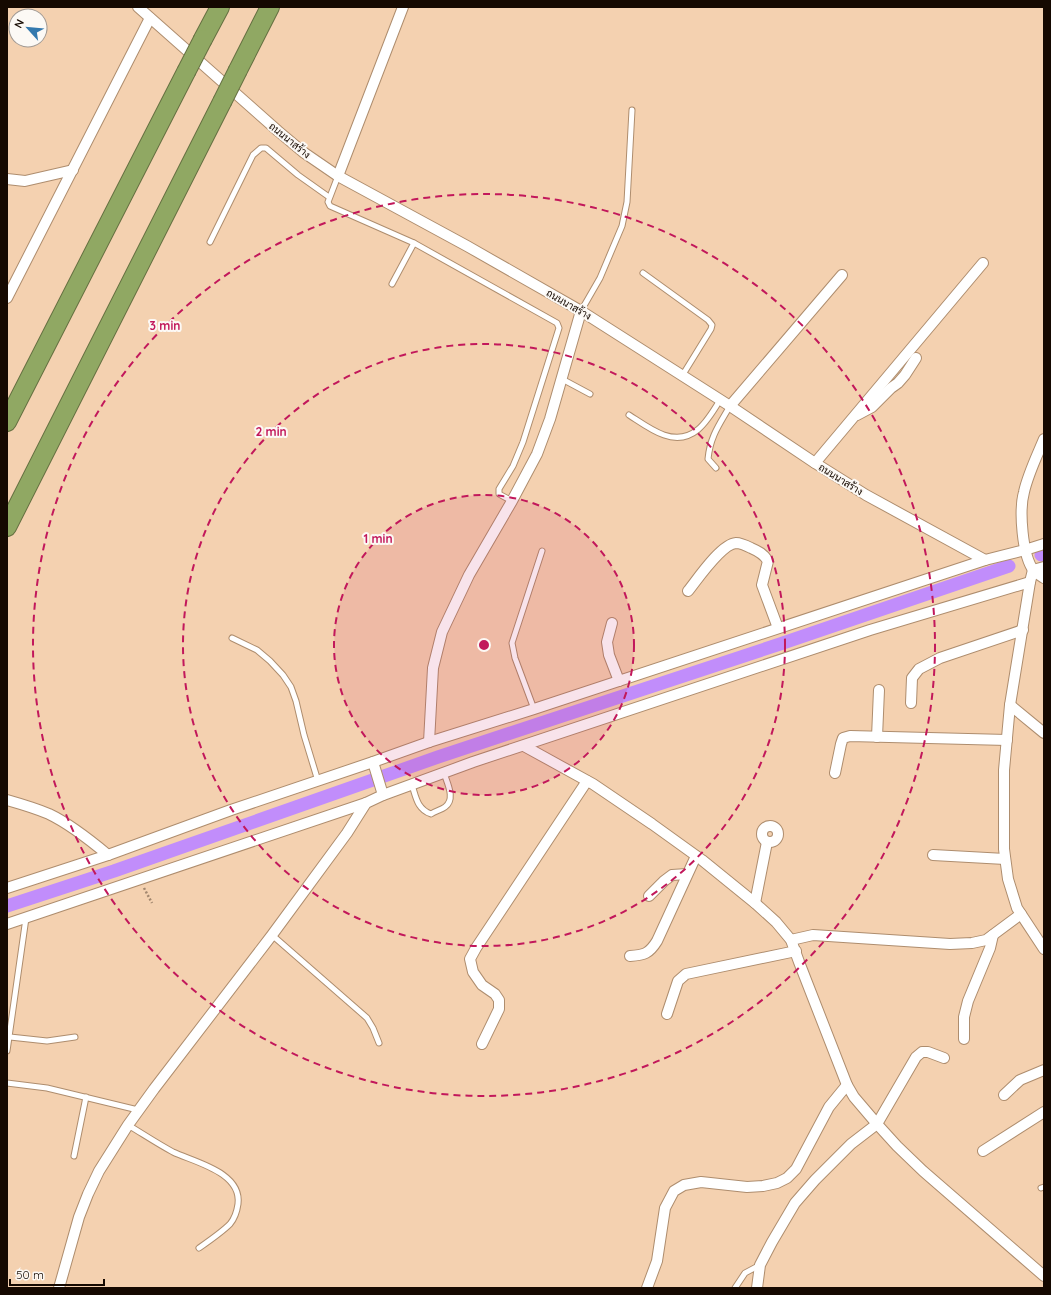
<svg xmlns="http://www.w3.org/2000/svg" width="1051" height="1295" font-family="Quicksand,Sarabun,sans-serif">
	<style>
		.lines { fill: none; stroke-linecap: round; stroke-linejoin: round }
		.canal { stroke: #c18dfb; stroke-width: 13 }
		.service-casing { stroke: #ae8d6e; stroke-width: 7 }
		.minor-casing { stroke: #ae8d6e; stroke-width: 12 }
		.motorway-casing { stroke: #657041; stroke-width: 20 }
		.path { stroke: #a2876f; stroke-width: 2.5; stroke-dasharray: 2 2; stroke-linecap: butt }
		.service { stroke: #fff; stroke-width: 5 }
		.minor { stroke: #fff; stroke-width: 10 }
		.motorway { stroke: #90a863; stroke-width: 18 }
		.motorway-bridge-casing { stroke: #657041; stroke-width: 20; stroke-linecap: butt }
		.motorway-bridge { stroke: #90a863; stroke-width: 18 }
		.ring { fill: none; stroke: #c2185b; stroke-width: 2; stroke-dasharray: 7 5 }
		.labels { text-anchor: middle; stroke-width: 4; stroke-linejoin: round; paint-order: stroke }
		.street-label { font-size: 10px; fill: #150901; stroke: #fcf9f5 }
		.centre { fill: #c2185b; stroke: #fcf9f5; stroke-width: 2 }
		.ring-label { font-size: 12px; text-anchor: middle; font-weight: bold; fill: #c2185b; stroke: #fcf9f5; stroke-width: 4; stroke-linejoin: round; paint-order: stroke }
	</style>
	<rect width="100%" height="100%" fill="#f4d1b0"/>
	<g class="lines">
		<g class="canal">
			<polyline points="1041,555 1044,554"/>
			<polyline points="7,906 114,871 438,757 780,644 1009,566"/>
		</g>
		<g class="service-casing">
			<g id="service">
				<polyline points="338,176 328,202 330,206 414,243 557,323 559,328 523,442 513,466 499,489 499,494 512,501"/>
				<polyline points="210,242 253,155 261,148 266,148 298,175 329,197"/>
				<polyline points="643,273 708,320 712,325 711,329 682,376"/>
				<polyline points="392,284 414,243"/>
				<polyline points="581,311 600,278 622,226 627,202 632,110"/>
				<polyline points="562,379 590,394"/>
				<path d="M629,415C640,422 652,431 664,435C693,445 707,422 720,400"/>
				<path d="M716,468L708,459C710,437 719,425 730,406"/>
				<polyline points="232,638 257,650 270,661 283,675 291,687 296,701 304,735 318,781"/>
				<polyline points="534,709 515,658 512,643 542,551"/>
				<path d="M412,785C416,797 417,809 431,814C435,811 441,810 445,807C456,799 447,783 444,773"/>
				<polyline points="272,935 367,1018 373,1028 379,1043"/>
				<polyline points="10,1037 47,1041 75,1037"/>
				<polyline points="7,1051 26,918"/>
				<polyline points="7,1083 47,1088 138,1110"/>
				<path d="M128,1125C143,1134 158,1144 173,1152C194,1162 242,1172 238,1204C237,1211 235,1218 230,1224C222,1232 209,1241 199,1248"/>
				<polyline points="74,1156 86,1097"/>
				<polyline points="1041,1188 1044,1187"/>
				<polyline points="735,1288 745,1273 760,1265"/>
			</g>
		</g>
		<g class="minor-casing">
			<g id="minor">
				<polyline points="138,7 278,131 303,152 338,176 467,246 581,311 730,406 815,463 866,495 985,560"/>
				<polyline points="338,176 403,7"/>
				<polyline points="7,179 25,181 73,170"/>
				<polyline points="7,298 150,18"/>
				<polyline points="730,406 842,275"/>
				<polyline points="857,415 872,407 891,388 898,383 905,375 916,358"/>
				<path d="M1044,439C1037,456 1028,474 1024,492C1019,510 1022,556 1034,571C1037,574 1041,576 1044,578"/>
				<polyline points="815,463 983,263"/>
				<polyline points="1044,567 1033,570 1030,582 1010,705 1004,770 1004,849 1008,879 1017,908 1044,949"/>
				<path d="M688,591C697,580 721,544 736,543C741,543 747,546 751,548C758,551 764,554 768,561L762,585L778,628"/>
				<polyline points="612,623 607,642 609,655 619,681"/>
				<polyline points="911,703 912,678 919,669 940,658 1023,630"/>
				<polyline points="1010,705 1044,733"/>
				<polyline points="877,737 879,690"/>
				<polyline points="429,742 433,668 442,632 469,575 512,501 537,454 550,419 581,311"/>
				<polyline points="524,746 593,784 652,824 702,860 755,903 776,922 791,940 799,962 847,1085 854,1097 877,1124 897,1146 923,1171 1044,1276"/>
				<polyline points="373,762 383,795"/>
				<polyline points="835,773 841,744 843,738 850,736 1007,740"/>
				<path d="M7,800C21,804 35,808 49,814C70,824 90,840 108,855"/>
				<circle cx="770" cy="834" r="8"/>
				<polyline points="933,855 1005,859"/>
				<polyline points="7,888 108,855 231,810 373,762 429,742 534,709 985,560 1025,550 1044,544"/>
				<polyline points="649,896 664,881 672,875 687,874"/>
				<polyline points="755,903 767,842"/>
				<polyline points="7,924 366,803"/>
				<polyline points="791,940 813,935 950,944 972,943 986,940 1021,914"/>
				<path d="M630,956C644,955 649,954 657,941L696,856"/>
				<polyline points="667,1014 678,981 686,974 796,951"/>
				<polyline points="964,1039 964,1017 968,1001 990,948 993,935"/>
				<polyline points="482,1044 499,1009 499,1000 495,994 482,985 473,972 470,959 476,948 587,781"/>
				<polyline points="1004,1095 1020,1080 1044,1070"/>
				<polyline points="983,1151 1044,1112"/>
				<polyline points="59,1288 79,1217 88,1194 99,1171 128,1125 154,1089 272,935 347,833 366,803 383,795 473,762 870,630 1030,582"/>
				<polyline points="647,1288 657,1261 665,1208 674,1191 684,1185 701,1182 747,1187 763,1186 777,1183 787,1178 796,1169 829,1107 847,1085"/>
				<polyline points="757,1288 760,1265 772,1242 795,1203 815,1180 851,1144 877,1124 916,1057 922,1052 928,1052 944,1058"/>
			</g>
		</g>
		<g class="motorway-casing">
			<g id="motorway">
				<polyline points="203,39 220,7"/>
				<polyline points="238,70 270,7"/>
				<polyline points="7,422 186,72"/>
				<polyline points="7,527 222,102"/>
			</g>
		</g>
		<polyline class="path" points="144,888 152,903"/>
		<use href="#service" class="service"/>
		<use href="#minor" class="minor"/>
		<use href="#motorway" class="motorway"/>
		<g class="motorway-bridge-casing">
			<g id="motorway-bridge">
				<polyline points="186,72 203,39"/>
				<polyline points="222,102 238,70"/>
			</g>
		</g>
		<use href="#motorway-bridge" class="motorway-bridge"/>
	</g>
	<circle cx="484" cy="645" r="150" fill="#c2185b" fill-opacity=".12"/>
	<g class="ring">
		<circle cx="484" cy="645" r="150"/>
		<circle cx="484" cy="645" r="301"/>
		<circle cx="484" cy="645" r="451"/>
	</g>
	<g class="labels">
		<g class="street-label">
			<text transform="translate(290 140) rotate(39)" y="4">ถนนนาสร้าง</text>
			<text transform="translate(569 304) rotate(30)" y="4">ถนนนาสร้าง</text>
			<text transform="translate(841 479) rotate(32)" y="4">ถนนนาสร้าง</text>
		</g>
	</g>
	<circle cx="484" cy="645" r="6" class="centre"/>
	<g class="ring-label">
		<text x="165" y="330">3 min</text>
		<text x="271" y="436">2 min</text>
		<text x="378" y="543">1 min</text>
	</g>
	<rect width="1051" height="1295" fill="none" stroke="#150901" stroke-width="16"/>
	<g transform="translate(28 28) rotate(297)"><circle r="19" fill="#fcf9f5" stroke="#a09993"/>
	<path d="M0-3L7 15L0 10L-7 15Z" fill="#3379ae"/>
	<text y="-6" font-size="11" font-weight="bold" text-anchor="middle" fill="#150901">N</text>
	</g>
	<path d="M10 1279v6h94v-6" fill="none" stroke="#150901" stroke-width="2"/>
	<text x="16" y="1279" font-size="12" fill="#150901" stroke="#fcf9f5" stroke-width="3" paint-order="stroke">50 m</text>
</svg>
